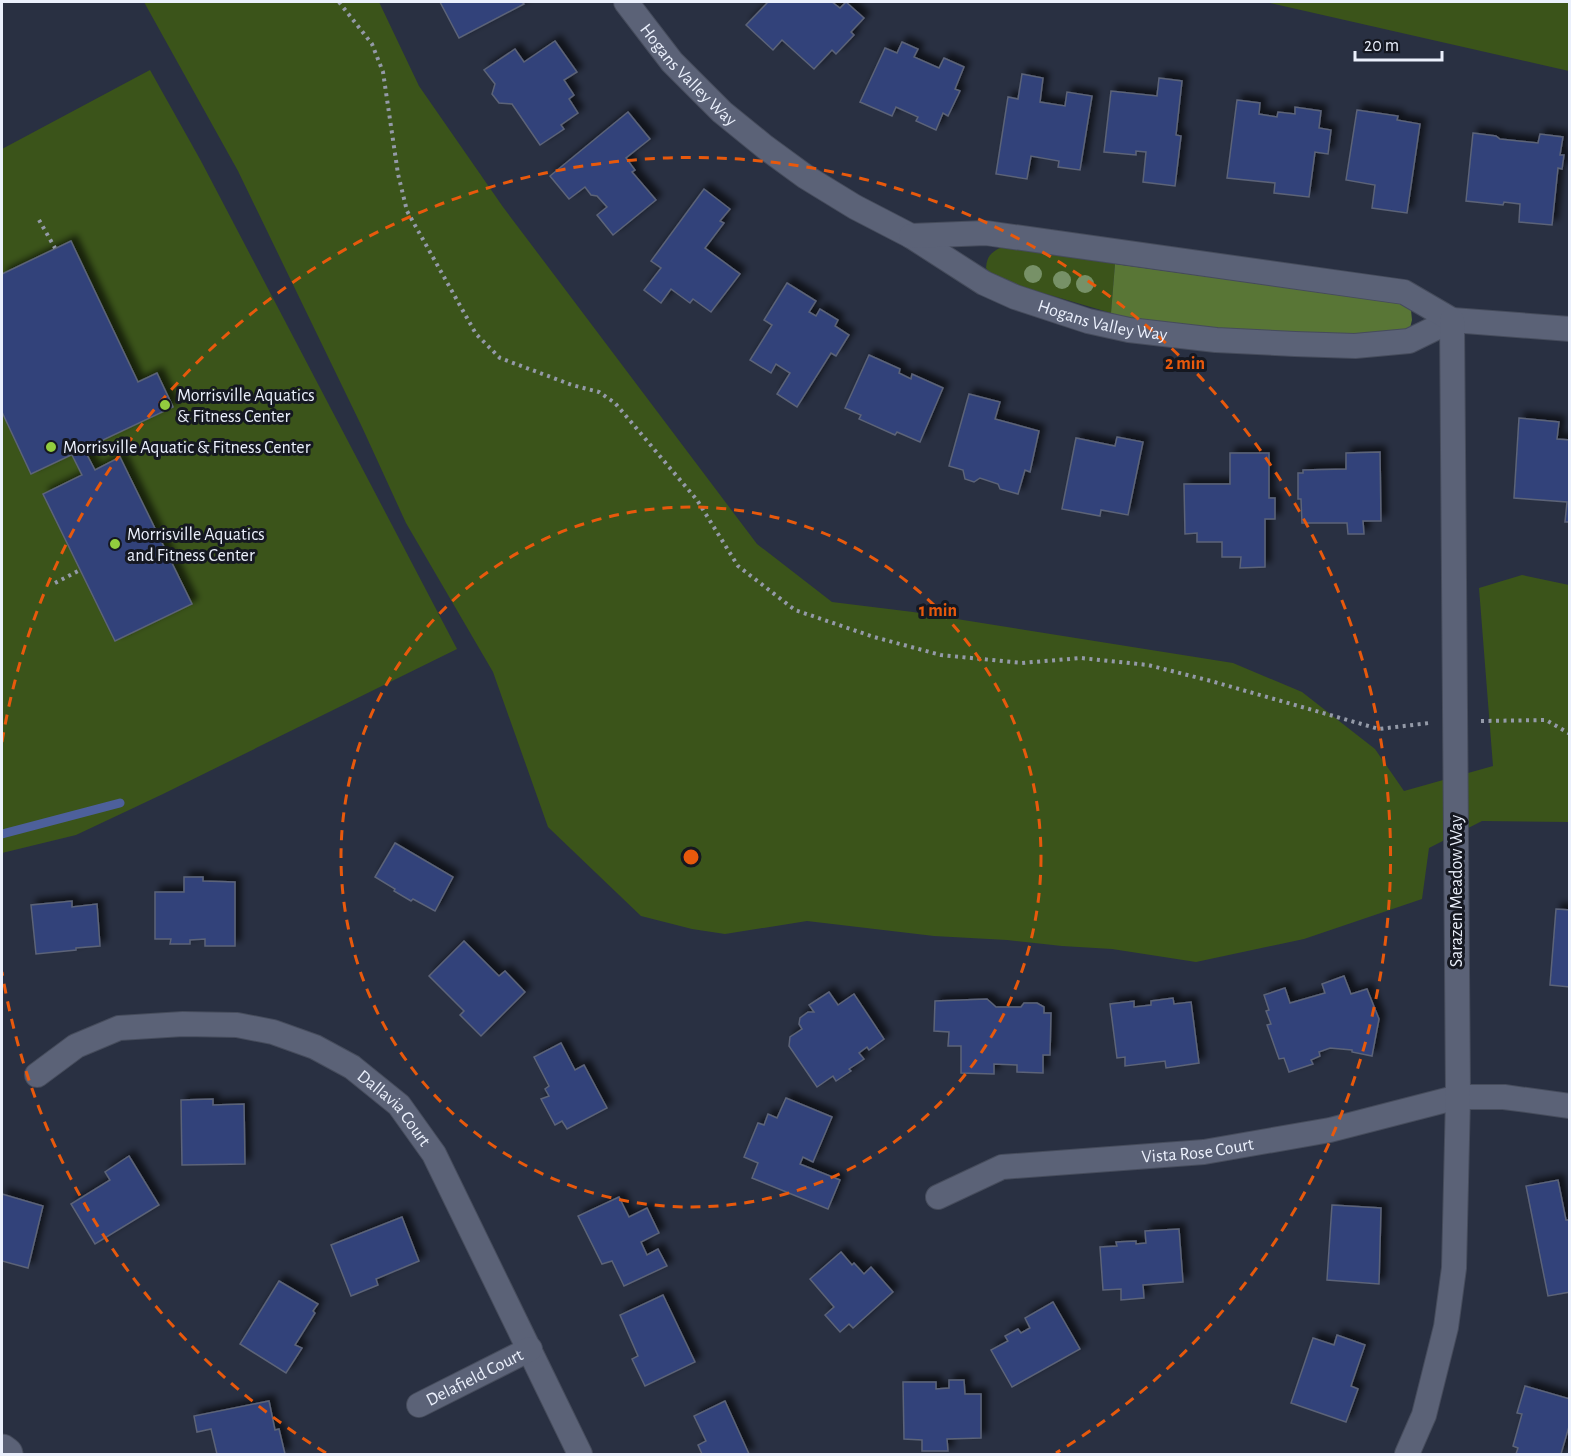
<svg xmlns="http://www.w3.org/2000/svg" width="1571" height="1456" font-family="'Alegreya Sans',sans-serif">
	<style>
		.green { fill: #3b541a }
		.forest { fill: #597636 }
		.lines { fill: none; stroke-linecap: round; stroke-linejoin: round }
		.stream { stroke: #4d609b; stroke-width: 9 }
		.building { fill: #30427a; stroke: #5c6378; stroke-width: 1.5; filter: url(#shadow) }
		.street-casing { stroke: #464c5c; stroke-width: 26 }
		.secondary-casing { stroke: #464c5c; stroke-width: 35 }
		.path { stroke: #949aa8; stroke-width: 4; stroke-dasharray: 3 4.5; stroke-linecap: butt }
		.street { stroke: #5b6277; stroke-width: 24 }
		.secondary { stroke: #5b6277; stroke-width: 33 }
		.tree { fill: #779167 }
		.ring { fill: none; stroke: #e8590c; stroke-width: 3; stroke-dasharray: 10 8 }
		.poi-dot { fill: #92cd3e; stroke: #151821; stroke-width: 2 }
		.labels { text-anchor: middle; stroke-width: 6; stroke-linejoin: round; paint-order: stroke }
		.street-label { font-size: 18px; fill: #ebf0fc; stroke: #151821 }
		.poi-label { font-size: 18px; fill: #ebf0fc; stroke: #151821; text-anchor: start }
		.centre { fill: #e8590c; stroke: #151821; stroke-width: 3 }
		.ring-label { font-size: 18px; text-anchor: middle; font-weight: bold; fill: #e8590c; stroke: #151821; stroke-width: 6; stroke-linejoin: round; paint-order: stroke }
	</style>
	<defs>
		<filter id="shadow"><feDropShadow dx="5.5" dy="-5.5" stdDeviation="3" flood-color="#0009"/></filter>
	</defs>
	<rect width="100%" height="100%" fill="#293042"/>
	<g class="green">
		<polygon points="144,2 379,2 419,86 503,207 757,544 832,602 913,612 1233,663 1302,692 1375,749 1404,791 1493,766 1479,588 1522,575 1569,585 1569,822 1482,821 1429,848 1422,899 1304,939 1196,962 1112,949 1062,946 1007,940 934,936 807,921 725,934 692,929 641,916 548,827 493,672 406,523 362,427 238,171"/>
		<polygon points="1266,2 1569,2 1569,71"/>
		<polygon points="150,70 201,161 457,649 163,794 76,835 2,853 2,149"/>
		<path d="M1002,247L1115,264L1111,313L1006,282L992,276L986,268C987,256 991,252 1002,247Z"/>
	</g>
	<polygon class="forest" points="1115,264 1400,303 1411,310 1412,320 1410,328 1388,334 1249,335 1126,318 1111,313"/>
	<g class="lines">
		<polyline class="stream" points="2,834 120,803"/>
	</g>
	<g class="building">
		<polygon points="440,2 522,2 524,4 459,38"/>
		<polygon points="768,2 832,2 840,8 846,2 864,18 851,32 854,35 836,54 832,50 814,69 782,40 773,50 746,25"/>
		<polygon points="555,41 577,72 564,80 574,95 569,99 578,113 561,125 564,129 540,145 512,104 499,103 492,94 495,84 484,70 515,49 524,62"/>
		<polygon points="902,42 918,49 914,57 939,68 944,58 964,67 955,89 960,91 948,116 943,113 936,130 916,121 918,117 896,107 892,116 860,102 885,48 897,53"/>
		<polygon points="1022,74 1043,78 1040,102 1065,106 1067,92 1092,96 1080,170 1058,167 1059,161 1031,156 1027,179 996,174 1008,97 1018,99"/>
		<polygon points="1159,78 1182,81 1176,135 1181,136 1175,186 1143,182 1146,152 1136,151 1136,155 1104,152 1111,91 1157,96"/>
		<polygon points="1237,100 1260,103 1259,114 1277,117 1278,112 1295,114 1295,107 1321,111 1319,128 1331,130 1328,154 1315,152 1309,197 1274,193 1275,183 1227,178"/>
		<polygon points="1357,110 1398,116 1397,120 1420,124 1407,213 1372,208 1375,185 1346,180"/>
		<polygon points="628,112 650,139 626,158 635,170 632,172 656,200 613,235 597,215 607,207 597,196 591,195 585,187 569,199 550,176"/>
		<polygon points="1473,133 1496,136 1500,139 1538,143 1540,134 1563,137 1560,155 1564,155 1562,169 1558,168 1552,225 1519,222 1520,204 1504,202 1503,205 1466,201"/>
		<polygon points="704,189 730,209 720,221 724,223 705,248 740,274 711,312 693,299 690,303 671,289 661,303 644,290 661,268 651,261"/>
		<polygon points="71,241 138,382 157,373 173,407 31,474 2,412 2,274"/>
		<polygon points="787,283 816,301 809,312 816,316 820,309 838,320 835,326 849,335 836,356 831,353 797,407 777,394 790,373 776,364 771,373 750,360 772,325 764,320"/>
		<polygon points="869,355 900,369 899,373 911,379 912,374 943,388 920,442 897,432 895,435 859,419 861,415 845,408"/>
		<polygon points="969,394 1000,402 995,419 1039,431 1030,472 1025,470 1018,494 1000,489 998,484 980,478 974,482 965,479 963,470 949,466"/>
		<polygon points="1519,418 1559,422 1557,439 1570,440 1570,522 1565,522 1567,502 1514,498"/>
		<polygon points="1117,437 1143,442 1128,515 1101,510 1100,516 1062,509 1076,438 1115,446"/>
		<polygon points="84,449 95,470 120,457 192,604 115,641 43,494 82,475 72,455"/>
		<polygon points="1380,452 1381,521 1363,521 1364,534 1348,534 1347,523 1302,523 1301,499 1298,499 1298,473 1303,473 1303,470 1346,469 1346,453"/>
		<polygon points="1230,453 1269,453 1269,498 1275,498 1275,519 1265,519 1265,567 1240,568 1241,557 1222,557 1222,542 1197,542 1197,533 1185,534 1184,484 1230,484"/>
		<polygon points="395,843 453,877 435,911 413,899 411,901 394,891 395,889 375,877"/>
		<polygon points="184,877 203,877 203,881 235,882 235,946 205,946 205,939 190,940 190,944 170,944 171,939 155,939 155,892 184,892"/>
		<polygon points="72,901 72,907 97,904 100,946 76,948 76,950 36,954 31,905"/>
		<polygon points="1556,909 1570,910 1570,987 1550,985"/>
		<polygon points="464,941 499,976 505,971 525,992 481,1036 460,1015 464,1011 429,976"/>
		<polygon points="1344,976 1351,994 1367,989 1379,1019 1372,1056 1352,1052 1352,1050 1330,1048 1319,1052 1320,1056 1311,1060 1313,1064 1289,1072 1284,1058 1279,1059 1267,1025 1271,1024 1266,1011 1269,1010 1264,995 1285,988 1290,1003 1325,993 1322,984"/>
		<polygon points="829,992 838,1005 854,994 884,1039 869,1050 867,1047 859,1053 864,1059 849,1069 851,1071 836,1081 833,1076 817,1087 789,1046 790,1037 802,1029 799,1024 800,1018 808,1012 814,1012 809,1005"/>
		<polygon points="1173,998 1174,1004 1191,1002 1199,1063 1166,1068 1165,1061 1125,1066 1125,1057 1117,1058 1110,1004 1134,1001 1134,1007 1151,1005 1151,1001"/>
		<polygon points="987,999 996,1007 1021,1007 1024,1003 1037,1003 1044,1007 1044,1013 1051,1013 1050,1055 1043,1055 1043,1073 1017,1072 1017,1065 994,1064 994,1074 961,1073 961,1046 948,1046 949,1032 934,1031 935,1001"/>
		<polygon points="561,1043 575,1070 584,1065 607,1108 567,1129 562,1121 555,1125 541,1099 549,1096 545,1089 549,1086 534,1057"/>
		<polygon points="786,1098 832,1117 813,1162 803,1157 800,1164 840,1180 828,1209 752,1178 758,1163 744,1157 758,1123 764,1125 768,1114 777,1118"/>
		<polygon points="213,1099 213,1105 244,1104 245,1164 182,1165 181,1100"/>
		<polygon points="129,1156 159,1205 95,1244 71,1204 110,1180 105,1172"/>
		<polygon points="1558,1180 1566,1220 1570,1220 1570,1292 1548,1296 1526,1186"/>
		<polygon points="2,1194 43,1206 28,1268 2,1261"/>
		<polygon points="619,1197 629,1217 647,1208 659,1233 641,1242 647,1255 658,1249 667,1266 624,1286 612,1261 602,1264 578,1216"/>
		<polygon points="1332,1205 1381,1208 1379,1284 1327,1280"/>
		<polygon points="402,1217 419,1261 376,1279 378,1285 351,1296 331,1245"/>
		<polygon points="1179,1229 1183,1282 1143,1285 1144,1298 1121,1300 1121,1289 1103,1290 1100,1247 1117,1246 1116,1242 1136,1241 1136,1244 1146,1243 1145,1231"/>
		<polygon points="841,1252 852,1265 854,1263 864,1274 871,1267 893,1292 853,1328 849,1324 840,1332 825,1315 834,1307 810,1279"/>
		<polygon points="279,1281 318,1304 313,1311 315,1313 295,1345 302,1348 286,1373 240,1344"/>
		<polygon points="663,1295 695,1362 645,1386 632,1359 638,1356 620,1315"/>
		<polygon points="1053,1302 1080,1349 1012,1387 991,1350 1008,1341 1005,1336 1018,1329 1021,1333 1030,1328 1025,1318"/>
		<polygon points="1337,1335 1365,1345 1351,1386 1358,1389 1346,1422 1291,1403 1313,1338 1334,1345"/>
		<polygon points="949,1380 964,1380 965,1394 981,1394 981,1438 947,1439 948,1451 922,1451 922,1440 904,1439 903,1382 936,1382 936,1389 949,1388"/>
		<polygon points="1525,1386 1570,1399 1570,1423 1561,1454 1516,1454 1518,1448 1513,1446 1522,1414 1517,1413"/>
		<polygon points="269,1401 275,1430 279,1429 285,1454 217,1454 211,1429 197,1432 194,1416"/>
		<polygon points="725,1401 749,1454 702,1454 698,1445 706,1441 694,1416"/>
	</g>
	<g class="lines">
		<g class="street-casing">
			<g id="street">
				<path id="s1" d="M626,2L672,62L722,112L765,147L806,177L855,207L911,236L984,283L1015,297L1088,321L1129,330L1216,340L1295,344L1355,346L1409,341L1452,320"/>
				<polyline points="911,236 986,233 1404,292 1452,320 1570,329"/>
				<path id="s2" d="M37,1075L76,1046L119,1028L183,1024L237,1025L273,1032L315,1047L352,1067L399,1105L434,1154L580,1454"/>
				<path id="s3" d="M938,1197L1002,1167L1204,1152L1330,1130L1458,1097H1504L1570,1106"/>
				<path id="s4" d="M419,1405L530,1349"/>
				<polyline points="1407,1454 1424,1415 1446,1327 1454,1268 1458,1097 1452,320"/>
			</g>
		</g>
		<g class="secondary-casing">
			<polyline id="secondary" points="2,1451 6,1454"/>
		</g>
		<g class="path">
			<polyline points="339,2 372,44 383,72 398,174 407,211 476,334 500,358 572,385 599,392 615,403 697,500 738,566 795,610 874,637 941,655 1022,663 1081,658 1148,665 1211,681 1379,729 1429,723"/>
			<polyline points="39,220 55,248"/>
			<polyline points="55,583 80,570"/>
			<polyline points="1481,721 1546,720 1570,734"/>
		</g>
		<use href="#street" class="street"/>
		<use href="#secondary" class="secondary"/>
	</g>
	<g class="tree">
		<circle cx="1033" cy="274" r="9"/>
		<circle cx="1062" cy="280" r="9"/>
		<circle cx="1085" cy="284" r="9"/>
	</g>
	<g class="ring">
		<circle cx="691" cy="857" r="350"/>
		<path d="M326 1453A699 699 0 0 1 2 972M2 742A699 699 0 1 1 1056 1453"/>
	</g>
	<g class="poi-dot">
		<circle cx="165" cy="405" r="6"/>
		<circle cx="51" cy="447" r="6"/>
		<circle cx="115" cy="544" r="6"/>
	</g>
	<g class="labels">
		<g class="street-label">
			<text dy="6" stroke="none"><textPath href="#s1" startOffset="96">Hogans Valley Way</textPath></text>
			<text dy="6" stroke="none"><textPath href="#s1" startOffset="585">Hogans Valley Way</textPath></text>
			<text transform="translate(1456 891) rotate(-90)" y="6">Sarazen Meadow Way</text>
			<text dy="6" stroke="none"><textPath href="#s2" startOffset="396">Dallavia Court</textPath></text>
			<text dy="6" stroke="none"><textPath href="#s3" startOffset="267">Vista Rose Court</textPath></text>
			<text dy="6" stroke="none"><textPath href="#s4" startOffset="62">Delafield Court</textPath></text>
		</g>
		<g class="poi-label">
			<text x="177" y="401">Morrisville Aquatics<tspan x="177" dy="21">&amp; Fitness Center</tspan></text>
			<text x="63" y="453">Morrisville Aquatic &amp; Fitness Center</text>
			<text x="127" y="540">Morrisville Aquatics<tspan x="127" dy="21">and Fitness Center</tspan></text>
		</g>
	</g>
	<circle cx="691" cy="857" r="9" class="centre"/>
	<g class="ring-label">
		<text x="1185" y="369">2 min</text>
		<text x="938" y="616">1 min</text>
	</g>
	<rect width="1571" height="1456" fill="none" stroke="#ebf0fc" stroke-width="6"/>
	<path d="M1355 51v9h87v-9" fill="none" stroke="#ebf0fc" stroke-width="3"/>
	<text x="1364" y="51" font-size="18" fill="#ebf0fc" stroke="#151821" stroke-width="4.5" paint-order="stroke">20 m</text>
</svg>
